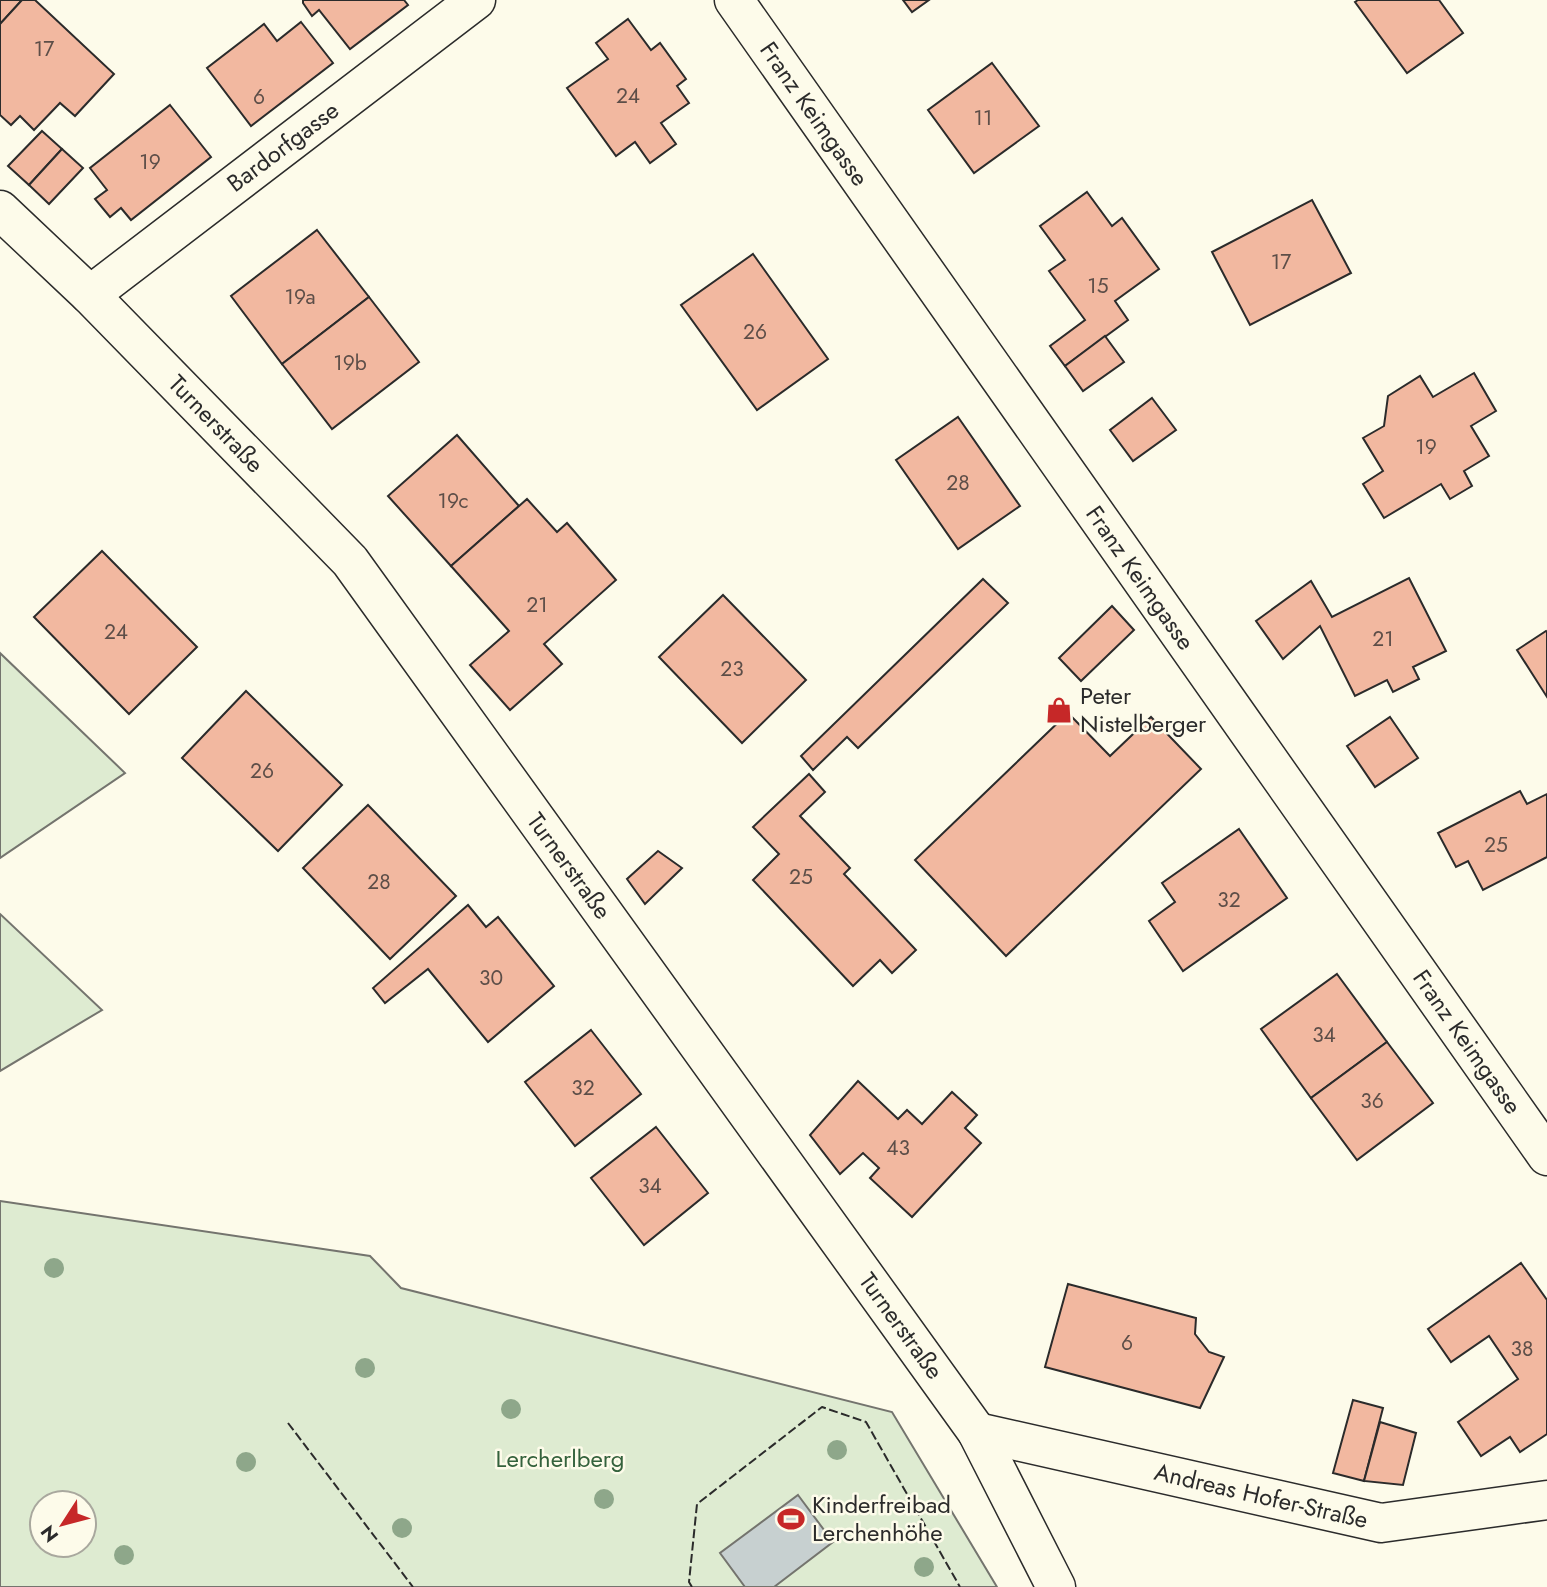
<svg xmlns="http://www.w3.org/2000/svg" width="1547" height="1587" font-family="Jost,sans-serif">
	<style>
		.green { fill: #deebd1; stroke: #74746e; stroke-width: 2; fill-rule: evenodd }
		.water { fill: #c7d0d0; stroke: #74746e; stroke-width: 2 }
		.building { fill: #f2b8a0; stroke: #2b2b2b; stroke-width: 2 }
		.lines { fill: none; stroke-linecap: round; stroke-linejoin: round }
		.minor-casing { stroke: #2b2b2b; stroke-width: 41 }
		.major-casing { stroke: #2b2b2b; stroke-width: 41 }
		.minor { stroke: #fdfbea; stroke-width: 38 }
		.major { stroke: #fdfbea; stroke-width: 38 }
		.fence { stroke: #2b2b2b; stroke-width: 2; stroke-dasharray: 9 3.5; stroke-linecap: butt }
		.tree { fill: #8ea78a }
		.labels { text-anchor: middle; stroke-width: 5; stroke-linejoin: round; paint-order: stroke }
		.number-label { font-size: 21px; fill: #5d4e48 }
		.street-label { font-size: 24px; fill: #2b2b2b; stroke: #fdfbea }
		.poi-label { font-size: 24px; fill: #2b2b2b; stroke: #fdfbea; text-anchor: start }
		.park-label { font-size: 24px; fill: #34623c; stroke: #fdfbea }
	</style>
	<rect width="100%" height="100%" fill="#fdfbea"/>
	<g class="green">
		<polygon points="0,653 125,773 0,858"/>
		<polygon points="0,914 102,1010 0,1071"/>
		<path d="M0,1201L370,1256L401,1288L892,1412L997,1587H0ZM42,1503H84V1545H42Z"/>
	</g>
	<polygon class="water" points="798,1495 833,1542 774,1587 745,1587 720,1553"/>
	<g class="building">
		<polygon points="0,0 22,0 0,24"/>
		<polygon points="22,0 35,0 114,74 75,116 60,103 34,130 20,116 11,125 0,115 0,24"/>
		<polygon points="303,0 404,0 408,5 350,49 319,10 312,16 303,3"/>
		<polygon points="903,0 929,0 912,12"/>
		<polygon points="1358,0 1439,0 1463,33 1407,73 1355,2"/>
		<polygon points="628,19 651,50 660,43 686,79 677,86 689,103 661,123 676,144 650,163 635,142 616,156 567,88 608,59 596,43"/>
		<polygon points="301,22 333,63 251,126 207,68 264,24 277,41"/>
		<polygon points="992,63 1039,126 974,173 928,110"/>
		<polygon points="170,105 211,157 131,220 121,208 110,217 95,199 107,190 90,168"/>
		<polygon points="42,131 62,149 29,185 8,166"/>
		<polygon points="62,149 83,168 49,204 29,185"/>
		<polygon points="1087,192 1112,226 1122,218 1159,269 1115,301 1128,320 1065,366 1050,346 1085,320 1049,271 1065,260 1040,226"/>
		<polygon points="1312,200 1351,273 1250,325 1212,252"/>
		<polygon points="317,230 369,297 282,364 231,296"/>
		<polygon points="753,254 828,359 757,410 681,305"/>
		<polygon points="369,297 419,362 332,429 282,364"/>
		<polygon points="1105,336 1124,362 1083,391 1065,366"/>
		<polygon points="1474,373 1496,411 1471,426 1489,456 1464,471 1472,486 1450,499 1441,484 1384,518 1363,484 1383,471 1363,438 1384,426 1388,396 1420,376 1433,397"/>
		<polygon points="1152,398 1176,430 1133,461 1110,430"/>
		<polygon points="958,417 1020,506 958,549 896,460"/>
		<polygon points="457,435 519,506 451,566 388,496"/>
		<polygon points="527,499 557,532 567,523 616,580 544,644 562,664 510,710 470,665 509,631 451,566"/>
		<polygon points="102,551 197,647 129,714 34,617"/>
		<polygon points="1409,578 1446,651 1413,667 1419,679 1393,692 1387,680 1355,696 1320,626 1283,659 1256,621 1311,581 1332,617"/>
		<polygon points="983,579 1008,603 858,748 847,737 813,770 801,756"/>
		<polygon points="723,595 806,680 742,743 659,657"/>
		<polygon points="1112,606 1134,630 1081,681 1059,658"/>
		<polygon points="1546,631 1547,632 1547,697 1517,650"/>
		<polygon points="246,691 342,785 278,851 182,758"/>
		<polygon points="1068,713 1110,756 1151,717 1201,769 1006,956 915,860"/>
		<polygon points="1390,717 1418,758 1375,787 1347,746"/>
		<polygon points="809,774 825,792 800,816 850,868 844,874 916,950 892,973 880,960 853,986 753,880 779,854 753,827"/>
		<polygon points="1520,791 1527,804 1547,794 1547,857 1483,890 1468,861 1456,867 1438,833"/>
		<polygon points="368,805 456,896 390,959 303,868"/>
		<polygon points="1239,829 1287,898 1183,971 1149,921 1175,902 1162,883"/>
		<polygon points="658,851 682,868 645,904 627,879"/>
		<polygon points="468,905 486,927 498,917 554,986 488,1042 428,969 385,1003 373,988"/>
		<polygon points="1337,974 1387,1042 1311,1098 1261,1029"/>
		<polygon points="591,1030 641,1094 575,1146 525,1082"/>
		<polygon points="1387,1042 1433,1103 1357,1160 1311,1098"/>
		<polygon points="858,1081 898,1119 907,1110 922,1124 952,1092 977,1115 965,1128 981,1143 912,1217 870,1178 879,1168 863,1153 840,1174 810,1135"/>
		<polygon points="656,1127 708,1193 644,1245 591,1178"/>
		<polygon points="1521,1263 1547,1300 1547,1434 1520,1452 1510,1437 1481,1456 1458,1422 1518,1379 1489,1336 1451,1362 1428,1329"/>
		<polygon points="1068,1284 1196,1318 1195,1334 1209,1352 1224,1357 1200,1408 1045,1367"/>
		<polygon points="1353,1400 1383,1408 1364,1481 1333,1473"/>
		<polygon points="1380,1422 1416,1433 1403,1485 1364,1481"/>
	</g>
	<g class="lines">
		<g class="minor-casing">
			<g id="minor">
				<polyline points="0,210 90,295 350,561 977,1432 1056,1587"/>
				<polyline points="90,295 476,0"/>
				<polyline points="977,1432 1381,1523 1547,1500"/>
			</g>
		</g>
		<g class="major-casing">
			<polyline id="major" points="734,0 1547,1156"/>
		</g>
		<use href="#minor" class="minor"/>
		<use href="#major" class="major"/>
		<g class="fence">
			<polyline points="288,1423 413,1587"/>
			<polyline points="692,1587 689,1582 697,1504 822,1407 866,1422 960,1587"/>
		</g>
	</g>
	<g class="tree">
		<circle cx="54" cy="1268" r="10"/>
		<circle cx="365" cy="1368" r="10"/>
		<circle cx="511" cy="1409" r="10"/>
		<circle cx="837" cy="1450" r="10"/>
		<circle cx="246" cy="1462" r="10"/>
		<circle cx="604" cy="1499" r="10"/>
		<circle cx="402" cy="1528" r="10"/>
		<circle cx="124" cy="1555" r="10"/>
		<circle cx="924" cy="1567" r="10"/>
	</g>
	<defs>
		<g id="shop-bare" transform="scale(2.1)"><path d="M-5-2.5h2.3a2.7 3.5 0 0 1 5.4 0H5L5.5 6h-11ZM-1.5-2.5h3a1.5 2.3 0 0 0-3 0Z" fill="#c62828" stroke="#fdfbea" stroke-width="2.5" paint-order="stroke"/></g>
		<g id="stadium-bare" transform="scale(2.1)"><path d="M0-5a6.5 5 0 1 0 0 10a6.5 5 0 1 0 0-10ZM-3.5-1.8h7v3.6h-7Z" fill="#c62828" stroke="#fdfbea" stroke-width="2.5" paint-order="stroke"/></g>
	</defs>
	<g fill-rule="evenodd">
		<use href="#shop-bare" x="1059" y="710"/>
		<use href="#stadium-bare" x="791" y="1519"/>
	</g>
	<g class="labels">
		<g class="number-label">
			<text x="44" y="56">17</text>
			<text x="628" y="103">24</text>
			<text x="259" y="104">6</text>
			<text x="983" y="125">11</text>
			<text x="150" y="169">19</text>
			<text x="1281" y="269">17</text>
			<text x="1098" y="293">15</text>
			<text x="300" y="304">19a</text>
			<text x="755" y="339">26</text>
			<text x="350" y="370">19b</text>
			<text x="1426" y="454">19</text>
			<text x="958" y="490">28</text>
			<text x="453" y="508">19c</text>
			<text x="537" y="612">21</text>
			<text x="116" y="639">24</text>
			<text x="1383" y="646">21</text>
			<text x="732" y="676">23</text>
			<text x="262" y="778">26</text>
			<text x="1496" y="852">25</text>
			<text x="801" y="884">25</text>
			<text x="379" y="889">28</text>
			<text x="1229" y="907">32</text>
			<text x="491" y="985">30</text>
			<text x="1324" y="1042">34</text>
			<text x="583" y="1095">32</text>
			<text x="1372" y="1108">36</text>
			<text x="898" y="1155">43</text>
			<text x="650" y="1193">34</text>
			<text x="1127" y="1350">6</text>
			<text x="1522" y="1356">38</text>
		</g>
		<g class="street-label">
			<text transform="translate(814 114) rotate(55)" y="8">Franz Keimgasse</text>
			<text transform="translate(283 147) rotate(-37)" y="8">Bardorfgasse</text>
			<text transform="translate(216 424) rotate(46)" y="8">Turnerstraße</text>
			<text transform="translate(1140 578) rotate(55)" y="8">Franz Keimgasse</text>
			<text transform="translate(569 866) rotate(54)" y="8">Turnerstraße</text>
			<text transform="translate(1467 1042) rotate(55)" y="8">Franz Keimgasse</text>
			<text transform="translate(901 1326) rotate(54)" y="8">Turnerstraße</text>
			<text transform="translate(1261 1496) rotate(13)" y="8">Andreas Hofer-Straße</text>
		</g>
		<g class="poi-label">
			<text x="1080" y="704">Peter<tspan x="1080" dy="28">Nistelberger</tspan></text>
			<text x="812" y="1513">Kinderfreibad<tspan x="812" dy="28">Lerchenhöhe</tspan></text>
		</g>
		<g class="park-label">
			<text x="560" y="1467">Lercherlberg</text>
		</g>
	</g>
	<g transform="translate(63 1524) rotate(234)"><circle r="33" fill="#fdfbea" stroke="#a9a89e" stroke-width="2"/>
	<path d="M0-5L12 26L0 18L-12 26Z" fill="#c62828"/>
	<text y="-10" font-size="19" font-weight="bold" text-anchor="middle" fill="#2b2b2b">N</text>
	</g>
</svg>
